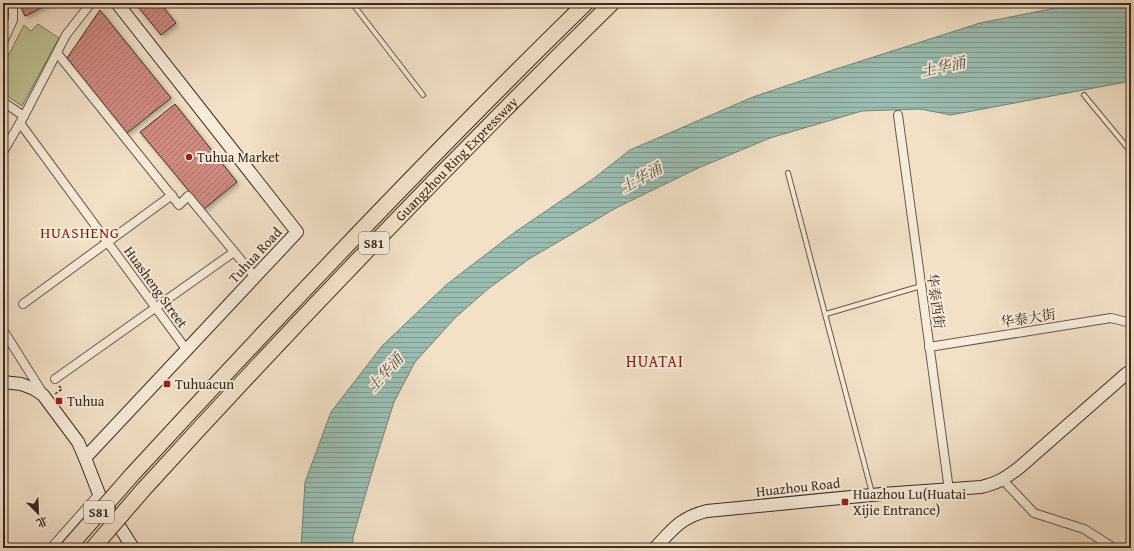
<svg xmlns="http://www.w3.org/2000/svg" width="1134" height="551" font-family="'Gentium Book Plus','Noto Serif SC',serif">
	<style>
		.park { fill: #bec293; stroke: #7d765a }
		.water { fill: url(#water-rules); stroke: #758379 }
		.building { fill: url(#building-hatch); stroke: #3c2a22; filter: url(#shadow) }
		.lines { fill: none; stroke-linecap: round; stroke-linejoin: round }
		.lane-casing { stroke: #6a584b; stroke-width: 6 }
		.street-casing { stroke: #6a584b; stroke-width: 10 }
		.secondary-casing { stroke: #3c2a22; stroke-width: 14 }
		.highway-casing { stroke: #3c2a22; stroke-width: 17 }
		.path { stroke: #3c2a22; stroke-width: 1.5; stroke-dasharray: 3 2; stroke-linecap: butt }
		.lane { stroke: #f7ecdb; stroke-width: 4 }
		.street { stroke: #f7ecdb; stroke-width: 8 }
		.secondary { stroke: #f7ecdb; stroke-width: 12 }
		.highway { stroke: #f2e1c7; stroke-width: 15 }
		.highway-bridge-casing { stroke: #3c2a22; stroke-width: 17; stroke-linecap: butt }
		.highway-bridge { stroke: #f2e1c7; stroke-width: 15 }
		.poi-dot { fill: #8f2418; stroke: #f7ecdb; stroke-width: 1.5 }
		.labels { text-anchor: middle; stroke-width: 4; stroke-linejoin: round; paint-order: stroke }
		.shield { fill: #f7ecdb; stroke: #74645a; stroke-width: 1 }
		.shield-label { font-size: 13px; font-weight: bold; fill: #3c2a22 }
		.poi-label { font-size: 14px; fill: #3c2a22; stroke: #f7ecdb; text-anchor: start }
		.street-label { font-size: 14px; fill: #3c2a22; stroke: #f7ecdb }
		.water-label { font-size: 15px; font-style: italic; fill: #544f46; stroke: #f7ecdb }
		.neighbourhood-label { font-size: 15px; letter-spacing: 1px; fill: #7a1f14; stroke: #f7ecdb }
		.quarter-label { font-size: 16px; letter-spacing: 1px; fill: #7a1f14; stroke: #f7ecdb }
	</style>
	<defs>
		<pattern id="water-rules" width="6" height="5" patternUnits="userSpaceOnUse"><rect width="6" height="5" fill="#9bbeb3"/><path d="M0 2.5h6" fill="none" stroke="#809b91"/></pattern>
		<pattern id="building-hatch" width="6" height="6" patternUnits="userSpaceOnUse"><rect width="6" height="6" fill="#d08a81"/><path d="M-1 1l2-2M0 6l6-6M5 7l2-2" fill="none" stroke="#aa7169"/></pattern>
		<filter id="shadow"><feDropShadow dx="2.5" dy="2.5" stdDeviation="2" flood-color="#0004"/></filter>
	</defs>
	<rect width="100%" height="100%" fill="#f2e1c7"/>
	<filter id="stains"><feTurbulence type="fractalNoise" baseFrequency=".005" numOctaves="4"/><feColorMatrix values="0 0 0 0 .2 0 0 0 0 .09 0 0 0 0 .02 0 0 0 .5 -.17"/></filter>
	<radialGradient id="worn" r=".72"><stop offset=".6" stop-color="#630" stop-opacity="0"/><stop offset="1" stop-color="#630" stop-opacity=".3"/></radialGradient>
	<polygon class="park" points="38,24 59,38 22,106 3,93 3,66 24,25 31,31"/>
	<polygon class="water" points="1081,3 1131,3 1131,81 951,115 920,109 862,111 770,138 696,169 616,208 529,259 488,289 456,317 415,362 394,402 375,462 353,537 353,548 301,548 305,482 331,412 382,346 446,285 515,232 593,179 630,150 753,97 833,70 980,23"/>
	<g class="building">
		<polygon points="19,3 51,3 25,16"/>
		<polygon points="135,3 160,3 176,23 161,35"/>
		<polygon points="100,10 171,98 127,133 67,58"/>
		<polygon points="175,104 237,182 204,209 140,132"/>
	</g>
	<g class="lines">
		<g class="lane-casing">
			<g id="lane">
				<polyline points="352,3 423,95"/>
				<polyline points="1084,95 1131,152"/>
				<polyline points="788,173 872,493"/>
				<polyline points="826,314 921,286"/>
			</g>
		</g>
		<g class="street-casing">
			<g id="street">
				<polyline points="3,42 13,20 13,3"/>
				<polyline points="57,53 179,205 188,196 255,277"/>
				<polyline points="3,102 24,116"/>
				<polyline points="898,115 949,490"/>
				<polyline points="20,123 186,349"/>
				<polyline points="3,152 24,116 66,35 91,3"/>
				<polyline points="23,304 172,195"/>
				<polyline points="3,330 42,392"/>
				<polyline points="929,347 1111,318 1131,323"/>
				<polyline points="55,379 234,252"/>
				<polyline points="1003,480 1034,513 1084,529 1114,548"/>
				<polyline points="51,548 99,494"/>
			</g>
		</g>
		<g class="secondary-casing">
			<g id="secondary">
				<polyline points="3,382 21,384 34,389 43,395 78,442 85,458 99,494 133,548"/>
				<polyline points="85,458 297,232 117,3"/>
				<path d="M655,548C672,530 681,517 707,511L882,494L981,487C998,483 1006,478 1020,467L1126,374L1131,371"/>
			</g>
		</g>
		<g class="highway-casing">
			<g id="highway">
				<path d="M131,476C279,315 429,156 586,3"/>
				<path id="s1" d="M143,490C295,323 451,161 612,3"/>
			</g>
		</g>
		<polyline class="path" points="55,394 62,389 59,386"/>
		<use href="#lane" class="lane"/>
		<use href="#street" class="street"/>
		<use href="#secondary" class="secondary"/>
		<use href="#highway" class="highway"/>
		<g class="highway-bridge-casing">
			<g id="highway-bridge">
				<polyline points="68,548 131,476"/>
				<polyline points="93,548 143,490"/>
			</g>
		</g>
		<use href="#highway-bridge" class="highway-bridge"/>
	</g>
	<g class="poi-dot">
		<circle cx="189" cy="157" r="4"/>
		<rect x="163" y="380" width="8" height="8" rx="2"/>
		<rect x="55" y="397" width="8" height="8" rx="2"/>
		<rect x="841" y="498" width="8" height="8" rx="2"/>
	</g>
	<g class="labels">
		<g class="shield">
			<rect x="359" y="232" width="30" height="22" rx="3"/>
			<rect x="84" y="501" width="30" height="22" rx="3"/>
		</g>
		<g class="shield-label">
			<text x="374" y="248">S81</text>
			<text x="99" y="517">S81</text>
		</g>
		<g class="poi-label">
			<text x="197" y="162">Tuhua Market</text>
			<text x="175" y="389">Tuhuacun</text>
			<text x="67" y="406">Tuhua</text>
			<text x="853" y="499">Huazhou Lu(Huatai<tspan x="853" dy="16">Xijie Entrance)</tspan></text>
		</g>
		<g class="street-label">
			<text dy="5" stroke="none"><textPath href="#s1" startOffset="456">Guangzhou Ring Expressway</textPath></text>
			<text transform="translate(255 255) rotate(-47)" y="5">Tuhua Road</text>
			<text transform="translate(156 287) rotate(54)" y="5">Huasheng Street</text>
			<text transform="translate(936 301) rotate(82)" y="5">华泰西街</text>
			<text transform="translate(1028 318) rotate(-9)" y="5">华泰大街</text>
			<text transform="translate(798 487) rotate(-6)" y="5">Huazhou Road</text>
		</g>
		<g class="water-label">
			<text transform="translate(943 67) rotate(-12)" y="5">土华涌</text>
			<text transform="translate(641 178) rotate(-29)" y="5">土华涌</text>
			<text transform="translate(385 373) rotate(-48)" y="5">土华涌</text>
		</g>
		<g class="neighbourhood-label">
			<text x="80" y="238">HUASHENG</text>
		</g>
		<g class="quarter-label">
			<text x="655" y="367">HUATAI</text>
		</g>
	</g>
	<rect width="1134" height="551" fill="none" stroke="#f2e1c7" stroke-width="16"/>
	<rect x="4" y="4" width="1126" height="543" fill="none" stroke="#3c2a22" stroke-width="2"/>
	<rect x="8" y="8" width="1118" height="535" fill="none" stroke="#3c2a22"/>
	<g transform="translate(38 513) rotate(156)" stroke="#f7ecdb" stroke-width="3" paint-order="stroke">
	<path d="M0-3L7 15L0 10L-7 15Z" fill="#3c2a22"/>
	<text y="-6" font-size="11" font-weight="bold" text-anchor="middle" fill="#3c2a22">北</text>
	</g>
	<rect width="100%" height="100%" filter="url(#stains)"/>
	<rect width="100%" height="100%" fill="url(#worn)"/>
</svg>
